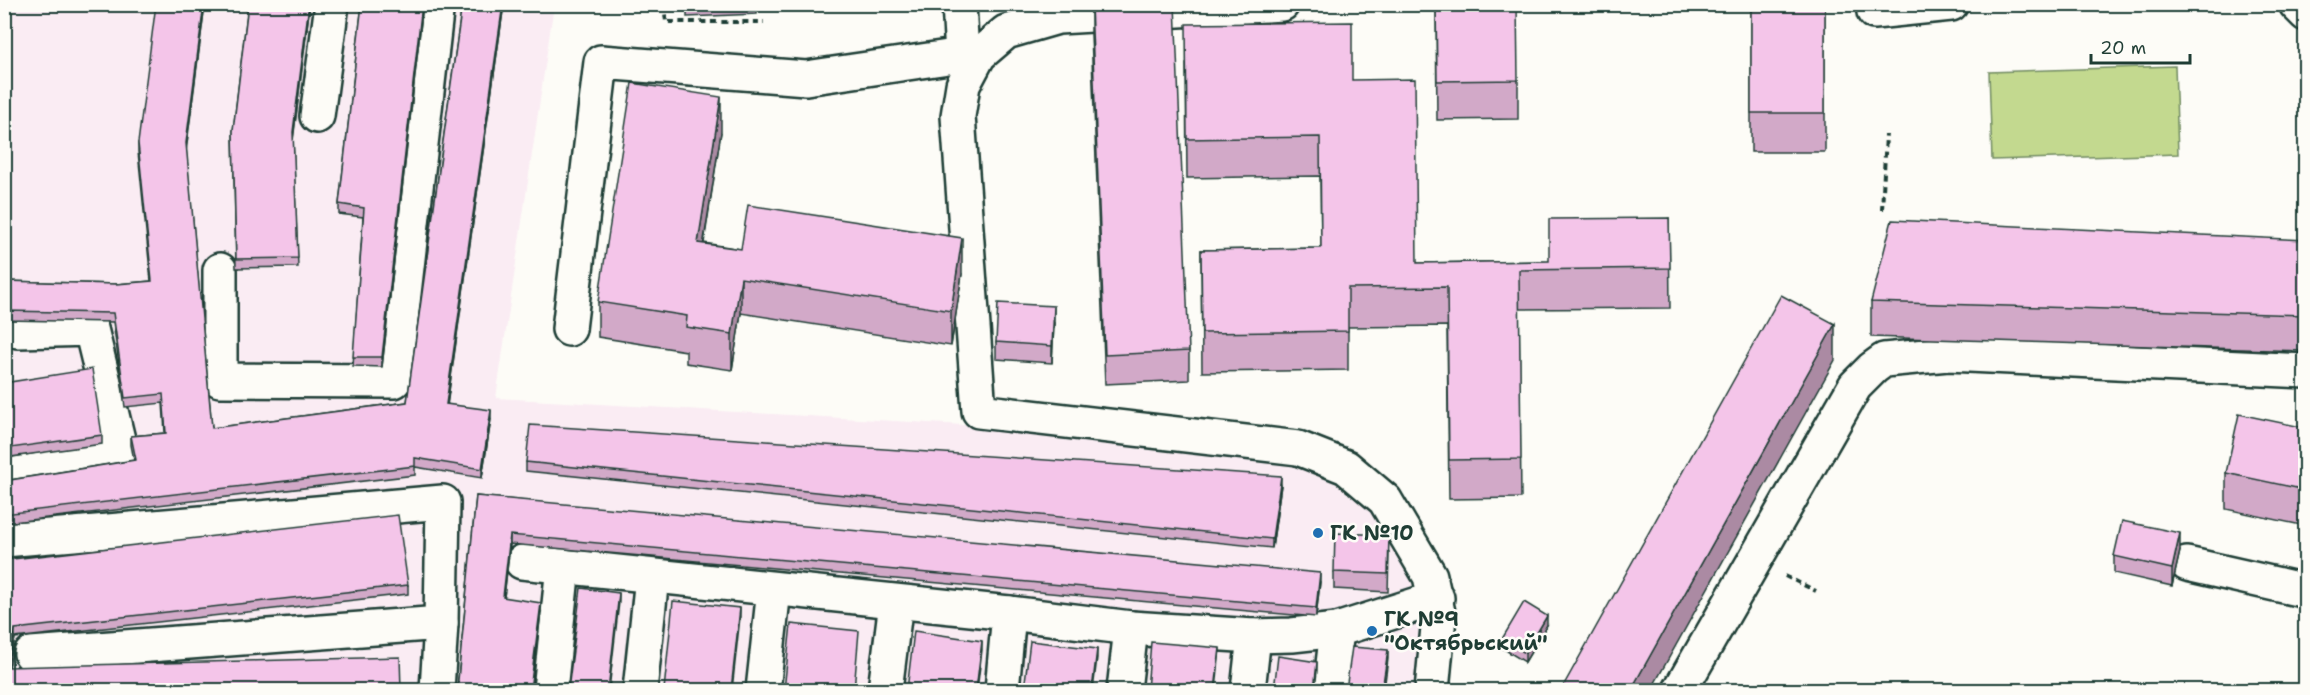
<svg xmlns="http://www.w3.org/2000/svg" width="2310" height="695" font-family="'Shantell Sans',sans-serif">
	<style>
		.built { fill: #faecf3 }
		.green { fill: #c3d98f; stroke: #718b62; stroke-width: 1.5 }
		.lines { fill: none; stroke-linecap: round; stroke-linejoin: round }
		.minor-casing { stroke: #1f3d34; stroke-width: 38 }
		.path { stroke: #1f3d34; stroke-width: 4; stroke-dasharray: 6 4.5; stroke-linecap: butt }
		.minor { stroke: #fdfcf7; stroke-width: 33 }
		.wall { fill: #d2a9c8; stroke: #1f3d34; stroke-width: 1.5 }
		.shaded-wall { fill: #ab8aa3; stroke: #1f3d34; stroke-width: 1.5 }
		.building { fill: #f4c5e9; stroke: #1f3d34; stroke-width: 1.5 }
		.poi-dot { fill: #1f6fb2; stroke: #fdfcf7; stroke-width: 2 }
		.labels { text-anchor: middle; stroke-width: 5; stroke-linejoin: round; paint-order: stroke }
		.poi-label { font-size: 21px; font-weight: bold; fill: #1f3d34; stroke: #fdfcf7; text-anchor: start }
	</style>
	<rect width="100%" height="100%" fill="#fdfcf7"/>
	<filter id="ink" filterUnits="userSpaceOnUse"><feTurbulence type="fractalNoise" baseFrequency=".0167" numOctaves="2"/><feDisplacementMap in="SourceGraphic" scale="12" xChannelSelector="R" yChannelSelector="G"/><feConvolveMatrix kernelMatrix="1 2 1 2 8 2 1 2 1" color-interpolation-filters="sRGB"/></filter>
	<g filter="url(#ink)">
		<polygon class="built" points="4,5 554,5 496,398 1033,429 1280,459 1353,484 1410,541 1433,623 1423,690 5,690"/>
		<polygon class="green" points="2175,66 2178,154 1992,160 1989,72"/>
		<g class="lines">
			<g class="minor-casing">
				<g id="minor">
					<polyline points="959,4 962,55"/>
					<polyline points="1282,4 1058,17 1006,32 979,55 963,85 958,116 979,411 1298,448 1346,467 1385,500 1430,576 1439,617 1432,690"/>
					<polyline points="2296,4 2306,14"/>
					<polyline points="1874,12 1951,4"/>
					<polyline points="317,116 332,4"/>
					<polyline points="220,270 220,380 394,381 437,4"/>
					<polyline points="569,329 601,62 806,78 962,55 979,55"/>
					<polyline points="4,476 122,456 91,329 18,331"/>
					<polyline points="4,540 443,502 441,623 437,690"/>
					<polyline points="522,562 1009,613 1131,628 1254,636 1292,635 1337,630 1437,598"/>
					<polyline points="2187,564 2306,591"/>
					<polyline points="31,654 441,623"/>
					<polyline points="550,690 563,566"/>
					<polyline points="640,690 652,577"/>
					<polyline points="763,690 774,589"/>
					<polyline points="885,690 896,602"/>
					<polyline points="1002,690 1009,613"/>
					<polyline points="1124,690 1131,628"/>
					<polyline points="1248,690 1254,636"/>
					<polyline points="1330,690 1337,630"/>
					<polyline points="1680,690 1855,386 1873,368 1884,360 1948,354 2306,371"/>
				</g>
			</g>
			<g class="path">
				<polyline points="664,4 666,22 764,22"/>
				<polyline points="1882,210 1886,135"/>
				<polyline points="1785,576 1816,591"/>
			</g>
			<use href="#minor" class="minor"/>
		</g>
		<g class="wall">
			<polygon points="205,4 186,148 212,428 407,402 462,4 504,4 447,404 491,419 482,478 415,467 415,475 4,523 4,481 134,460 131,445 131,436 165,433 163,403 125,407 113,322 6,320 4,281 116,284 151,281 138,152 138,143"/>
			<polygon points="248,4 310,4 293,139 298,267 236,268 233,131"/>
			<polygon points="362,4 423,4 382,367 353,366 363,217 339,214 339,204"/>
			<polygon points="687,4 757,4 757,14 687,17"/>
			<polygon points="1436,4 1518,80 1518,119 1437,120"/>
			<rect x="1751" y="4" width="74" height="148"/>
			<polygon points="1091,5 1189,351 1189,380 1105,384 1091,35"/>
			<polygon points="1186,63 1352,80 1417,263 1549,261 1669,218 1670,308 1519,309 1521,498 1449,499 1447,326 1348,327 1348,370 1202,372 1201,250 1321,248 1320,176 1187,178"/>
			<polygon points="721,132 704,243 741,249 962,274 951,346 741,313 732,370 686,363 686,351 598,337 598,302"/>
			<polygon points="2306,240 2306,351 1871,337 1871,302"/>
			<polygon points="1054,323 1052,363 996,359 996,342"/>
			<polygon points="4,383 102,435 102,444 4,458"/>
			<polygon points="2306,428 2306,526 2226,509 2226,473"/>
			<polygon points="526,462 1281,485 1272,548 526,471"/>
			<polygon points="476,496 1320,582 1316,617 510,544 504,597 541,612 457,690"/>
			<polygon points="2180,551 2172,586 2114,573 2114,556"/>
			<polygon points="1389,553 1388,592 1334,589 1334,572"/>
			<polygon points="6,560 408,585 408,594 15,638 4,690"/>
			<polygon points="1547,625 1525,662 1502,648 1502,639"/>
		</g>
		<g class="shaded-wall">
			<polygon points="204,4 205,4 186,152 186,143"/>
			<polygon points="309,4 310,4 293,141 293,132"/>
			<polygon points="422,4 423,4 382,367 382,357"/>
			<polygon points="503,4 504,4 446,413 446,404"/>
			<polygon points="721,97 721,132 698,278 698,243"/>
			<polygon points="962,238 962,274 951,346 951,311"/>
			<polygon points="741,278 741,313 732,370 732,334"/>
			<polygon points="1054,306 1054,323 1052,363 1052,346"/>
			<polygon points="1835,324 1835,360 1651,690 1631,690"/>
			<polygon points="491,410 491,419 482,478 482,469"/>
			<polygon points="1281,476 1281,485 1272,548 1272,539"/>
			<polygon points="2180,533 2180,551 2172,586 2172,569"/>
			<polygon points="510,535 510,544 503,606 503,597"/>
			<polygon points="1320,573 1320,582 1316,617 1316,608"/>
			<polygon points="619,593 619,602 609,690 608,690"/>
			<polygon points="541,603 541,612 531,690 530,690"/>
			<polygon points="740,608 740,617 732,690 731,690"/>
			<polygon points="1547,616 1547,625 1525,662 1525,653"/>
			<polygon points="15,629 15,638 7,677 7,667"/>
			<polygon points="982,641 982,650 977,690 976,690"/>
			<polygon points="1220,648 1216,690 1215,690"/>
			<polygon points="1097,649 1097,658 1093,690 1092,690"/>
			<polygon points="1388,650 1388,659 1384,690 1382,690"/>
			<polygon points="1317,662 1317,671 1315,690 1314,690"/>
		</g>
		<g class="building">
			<polygon points="156,4 204,4 186,143 212,428 407,402 462,4 503,4 446,404 491,410 482,469 415,458 415,466 4,514 4,481 136,460 131,436 166,433 163,394 125,398 113,313 6,311 4,365 4,281 116,284 152,281 138,143"/>
			<polygon points="248,4 309,4 293,132 298,258 236,259 233,131"/>
			<polygon points="362,4 422,4 382,357 353,357 364,208 339,204"/>
			<polygon points="1114,4 1175,4 1189,351 1105,355 1091,5"/>
			<polygon points="1436,4 1517,4 1518,80 1437,81"/>
			<rect x="1751" y="4" width="74" height="109"/>
			<polygon points="1352,22 1352,80 1415,79 1417,263 1549,261 1549,219 1669,218 1670,268 1519,270 1521,459 1449,460 1447,287 1348,288 1348,331 1202,333 1201,250 1321,248 1320,137 1187,139 1186,24"/>
			<polygon points="632,83 721,97 698,243 741,249 748,205 962,238 951,311 741,278 732,334 686,327 687,316 598,302"/>
			<polygon points="1892,220 2306,240 2306,315 1871,302"/>
			<polygon points="1781,295 1835,324 1631,690 1561,690"/>
			<polygon points="998,303 1054,306 1052,346 996,342"/>
			<polygon points="92,369 102,435 4,449 4,383"/>
			<polygon points="2239,414 2306,428 2306,490 2226,473"/>
			<polygon points="530,425 1281,476 1272,539 526,462"/>
			<polygon points="476,496 1320,573 1316,608 510,535 503,597 541,603 530,690 457,690"/>
			<polygon points="398,515 408,585 15,629 7,667 400,657 401,690 4,690 4,560"/>
			<polygon points="2122,521 2180,533 2172,569 2114,556"/>
			<polygon points="1335,533 1389,535 1388,574 1334,572"/>
			<polygon points="581,588 619,593 608,690 568,690"/>
			<polygon points="673,601 740,608 731,690 664,690"/>
			<polygon points="1524,602 1547,616 1525,653 1502,639"/>
			<polygon points="791,624 859,631 854,690 784,690"/>
			<polygon points="914,631 982,641 976,690 907,690"/>
			<polygon points="1030,641 1097,649 1092,690 1024,690"/>
			<polygon points="1151,642 1220,648 1215,690 1147,690"/>
			<polygon points="1352,647 1388,650 1382,690 1346,690"/>
			<polygon points="1278,656 1317,662 1314,690 1274,690"/>
		</g>
	</g>
	<g class="poi-dot">
		<circle cx="1318" cy="533" r="6"/>
		<circle cx="1372" cy="631" r="6"/>
	</g>
	<g class="labels">
		<g class="poi-label">
			<text x="1330" y="540">ГК №10</text>
			<text x="1384" y="626">ГК №9<tspan x="1384" dy="24">"Октябрьский"</tspan></text>
		</g>
	</g>
	<rect width="2310" height="695" fill="none" stroke="#fdfcf7" stroke-width="24"/>
	<rect x="12" y="12" width="2286" height="671" fill="none" stroke="#1f3d34" stroke-width="2" filter="url(#ink)"/>
	<path d="M2091 54v9h99v-9" fill="none" stroke="#1f3d34" stroke-width="3"/>
	<text x="2100" y="54" font-size="18" fill="#1f3d34" stroke="#fdfcf7" stroke-width="4.5" paint-order="stroke">20 m</text>
</svg>
